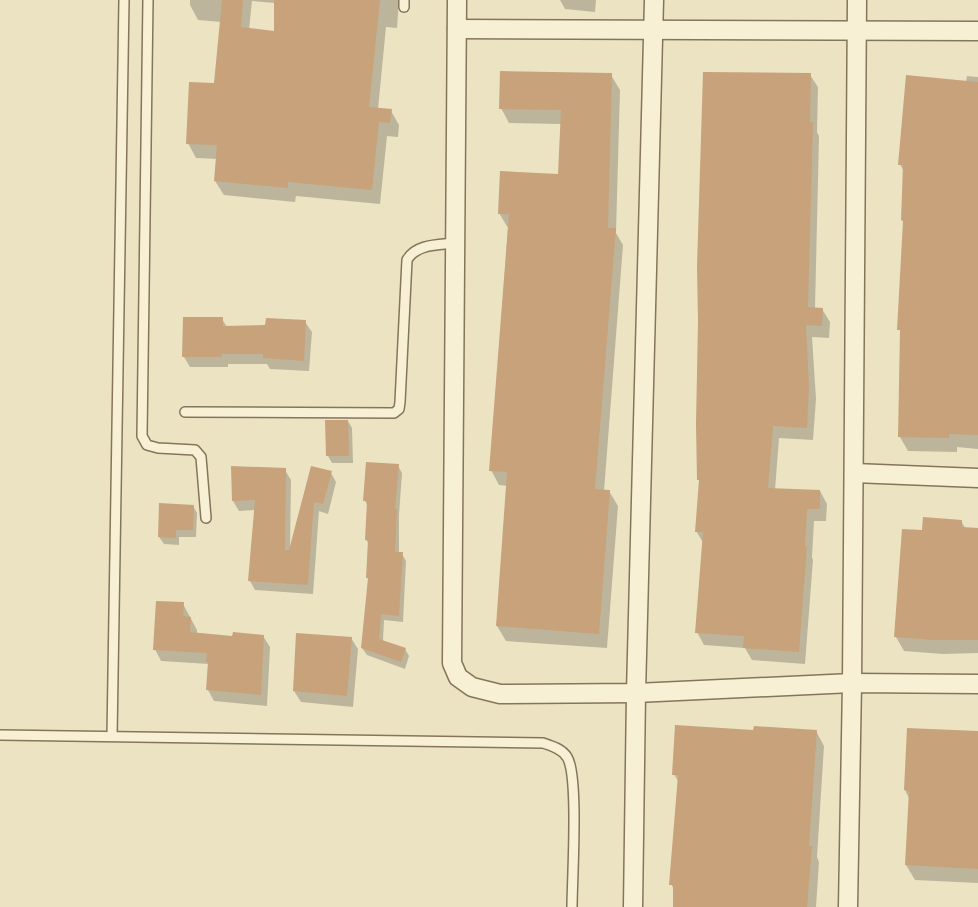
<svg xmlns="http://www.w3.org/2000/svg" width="978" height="907" font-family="Bitter,serif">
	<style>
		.shadow { fill: #0003; fill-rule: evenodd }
		.building { fill: #c8a27a }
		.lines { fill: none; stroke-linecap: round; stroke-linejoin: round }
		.lane-casing { stroke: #85755a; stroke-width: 12 }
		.street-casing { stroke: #85755a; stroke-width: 21 }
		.lane { stroke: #f7f0d5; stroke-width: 9 }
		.street { stroke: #f7f0d5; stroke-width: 18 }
	</style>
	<rect width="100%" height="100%" fill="#ece3c3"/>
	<g class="shadow">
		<path d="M190,0H399L397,28L386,27L378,109L391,111L399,125L398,137L387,136L380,204L296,196L295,202L224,195L215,181L218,159L196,158L188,143L215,85L221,22L198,20L190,5ZM252,1L275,3V32L249,30Z"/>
		<polygon points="560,0 596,0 595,12 565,9"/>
		<polygon points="611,75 620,90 616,233 623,245 604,491 609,491 618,506 607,648 506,641 497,626 508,486 499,485 491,470 508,228 499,213 559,175 561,124 509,123 501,108"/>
		<polygon points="810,75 818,87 817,132 819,136 815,309 822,309 830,322 829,338 812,337 816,399 813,440 779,438 775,490 820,491 827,504 826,521 814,521 812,557 813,560 805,664 752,660 745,648 704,645 697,632 704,544 696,531 700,482 698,479"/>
		<polygon points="967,76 978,77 978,449 957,447 957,452 908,451 900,437 902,334 899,329 905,224 902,220 904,172 900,164 966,82"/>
		<polygon points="222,319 227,327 267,326 305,322 312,332 309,371 270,369 267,364 228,364 228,367 190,367 184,357"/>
		<polygon points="327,421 348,421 352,428 353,463 332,463 328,456"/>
		<polygon points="398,466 402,473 399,515 399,554 402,554 406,561 403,622 384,620 383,641 405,649 409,656 405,669 367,655 362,648 369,581 367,577 369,544 366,540 368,506 365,501"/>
		<polygon points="312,468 331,473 336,482 328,514 319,511 313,594 255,590 250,581 255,510 239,511 233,501 285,470 291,480 290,549"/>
		<polygon points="161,505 193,506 197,513 196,537 179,537 179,545 164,544 159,537"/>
		<polygon points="961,521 966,529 978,530 978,653 943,654 904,651 896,637 924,532"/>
		<polygon points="183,604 197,630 197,634 234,638 263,636 270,647 267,706 214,701 208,690 209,664 161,661 155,649"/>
		<polygon points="351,638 358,649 353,707 301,702 294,691"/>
		<polygon points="755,731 816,731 824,746 817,857 819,862 816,907 675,907 675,891 671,884 679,783 674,774"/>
		<polygon points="978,732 978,883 915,880 906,865 910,800 905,790"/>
	</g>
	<g class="building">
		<polygon points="222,0 243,0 241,27 274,31 274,0 380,0 369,107 392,109 390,123 379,122 372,190 288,182 288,188 214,181 217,145 186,144 189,82 214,83"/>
		<polygon points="500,71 612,73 608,228 616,228 595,489 610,490 599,634 496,626 507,472 489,471 509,214 498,214 500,171 558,174 561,110 499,109"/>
		<polygon points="703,72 811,73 810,122 813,122 808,307 823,308 822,326 806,325 809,386 807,428 773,426 768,488 820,490 820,509 807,509 805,546 807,546 799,652 743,648 744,636 695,633 703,532 695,532 699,480 697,480 696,424 698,321 697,267"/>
		<polygon points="906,75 978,82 978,435 949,434 949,438 898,437 900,330 897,330 903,221 901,220 903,165 898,165"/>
		<polygon points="183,317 223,317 223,326 265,325 266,318 306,320 304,361 263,358 263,354 222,354 222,357 182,357"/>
		<polygon points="325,420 348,420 349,456 326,456"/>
		<polygon points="366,462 399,464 395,509 397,509 395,552 403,552 399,616 381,614 379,639 406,648 401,662 361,648 368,578 366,578 368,540 365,540 367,501 363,501"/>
		<polygon points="231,466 286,468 285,550 289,550 311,466 332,471 323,504 314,502 308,585 248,581 255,500 232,501"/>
		<polygon points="159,503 194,505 193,530 176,530 176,538 158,537"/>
		<polygon points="923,517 962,520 962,527 978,528 978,640 934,640 894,637 902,529 922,530"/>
		<polygon points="156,601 184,602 183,616 191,617 190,632 232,636 233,632 264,635 261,695 206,690 208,662 206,662 207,653 153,650"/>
		<polygon points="296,633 352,637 347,696 293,691"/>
		<polygon points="675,725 753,730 754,726 817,730 809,846 812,846 807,907 673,907 673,885 669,885 678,775 672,775"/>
		<polygon points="907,728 978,731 978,869 905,865 909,791 904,790"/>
	</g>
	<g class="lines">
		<g class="lane-casing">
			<g id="lane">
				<polyline points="148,0 142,436 147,445 158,448 195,450 201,457 206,518"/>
				<polyline points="404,0 404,7"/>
				<path d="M185,412L394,413L399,409L400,402L407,260C416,244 438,245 455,243"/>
				<path d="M0,735L543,743C552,746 562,749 567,757C579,775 572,880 572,907"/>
				<polyline points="112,736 124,0"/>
			</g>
		</g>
		<g class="street-casing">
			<g id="street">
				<polyline points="457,0 452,663 458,677 472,687 500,694 636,693 852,683 978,684"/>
				<polyline points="457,29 978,31"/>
				<polyline points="854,473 978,478"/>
				<polyline points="633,907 636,693 654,0"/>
				<polyline points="848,907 852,683 857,0"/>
			</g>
		</g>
		<use href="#lane" class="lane"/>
		<use href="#street" class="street"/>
	</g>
</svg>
